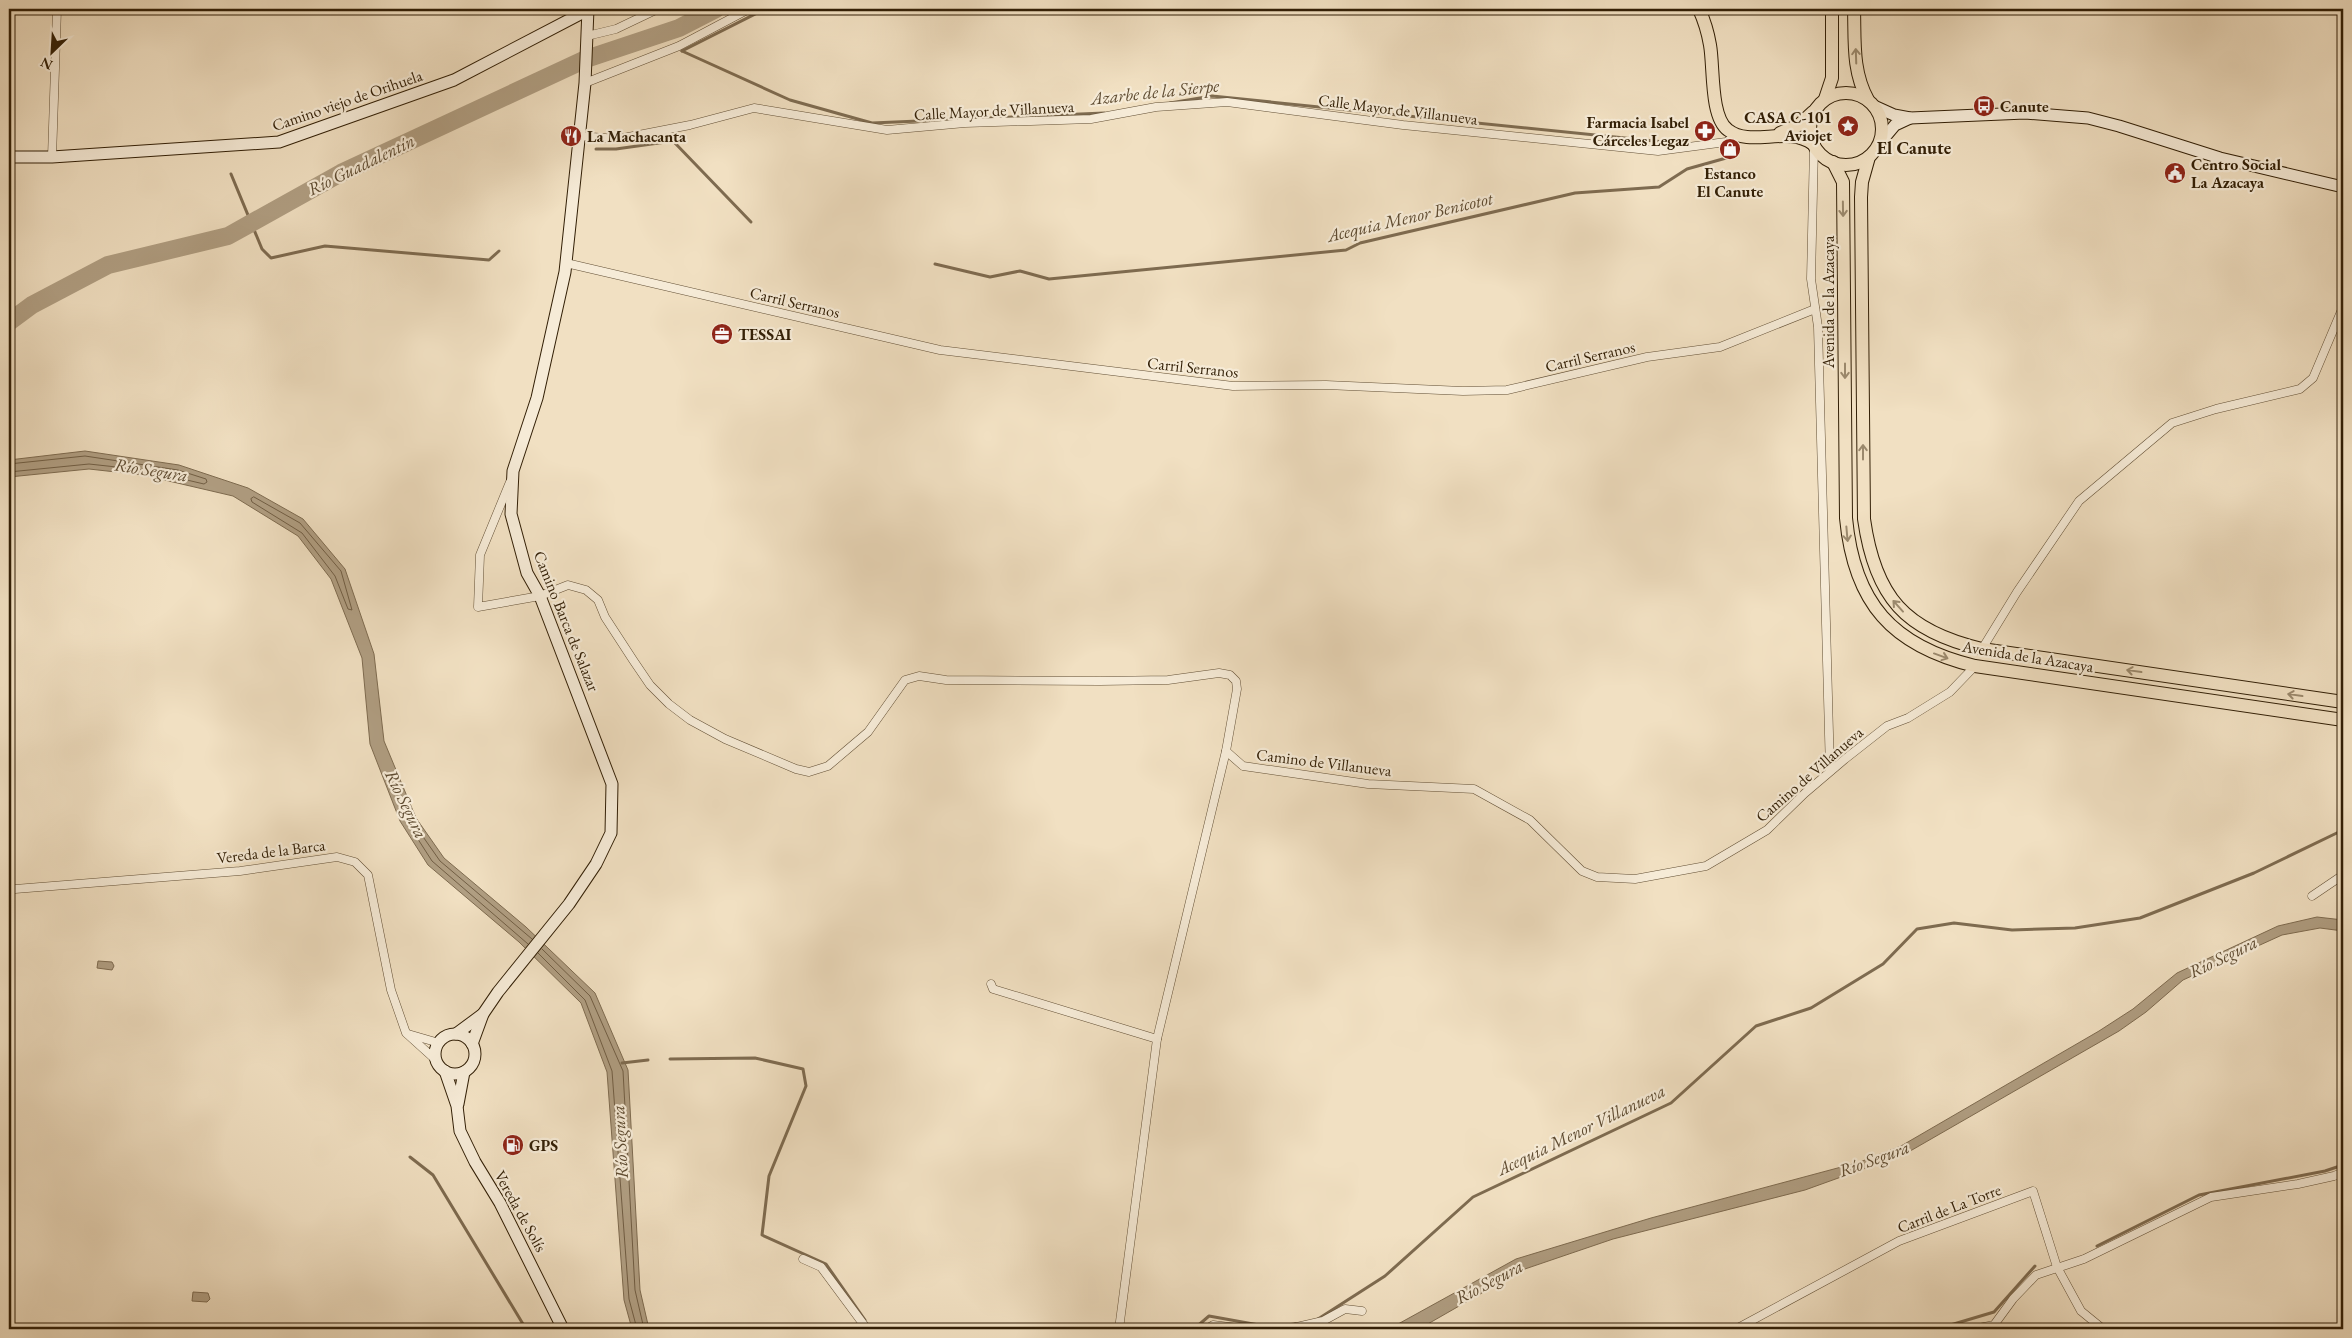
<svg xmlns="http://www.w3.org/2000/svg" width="2352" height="1338" font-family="'EB Garamond',serif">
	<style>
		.water { fill: #b09e82; stroke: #7e6b50 }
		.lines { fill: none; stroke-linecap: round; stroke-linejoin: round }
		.shore { stroke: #715e44; stroke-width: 1 }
		.stream { stroke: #7e6b50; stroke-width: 3 }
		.river { stroke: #b09e82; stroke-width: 18 }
		.street-casing { stroke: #624f35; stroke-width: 9 }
		.secondary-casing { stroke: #321f06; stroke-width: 13 }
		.primary-casing { stroke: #321f06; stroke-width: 14 }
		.street { stroke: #f6ebd7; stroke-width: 8 }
		.secondary { stroke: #f6ebd7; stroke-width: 11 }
		.primary { stroke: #f1e0c2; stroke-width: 12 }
		.oneway { stroke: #9b896d }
		.labels { text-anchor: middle; stroke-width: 4.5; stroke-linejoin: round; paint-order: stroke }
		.street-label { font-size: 16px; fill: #321f06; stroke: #f6ebd7 }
		.poi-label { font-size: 16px; font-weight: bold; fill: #321f06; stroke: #f6ebd7; text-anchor: start }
		.water-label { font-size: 18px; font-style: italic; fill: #5e4b31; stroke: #f6ebd7 }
		.neighbourhood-label { font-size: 18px; font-weight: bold; fill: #321f06; stroke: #f6ebd7 }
	</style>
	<rect width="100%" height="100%" fill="#f1e0c2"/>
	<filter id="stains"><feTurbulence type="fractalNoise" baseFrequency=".004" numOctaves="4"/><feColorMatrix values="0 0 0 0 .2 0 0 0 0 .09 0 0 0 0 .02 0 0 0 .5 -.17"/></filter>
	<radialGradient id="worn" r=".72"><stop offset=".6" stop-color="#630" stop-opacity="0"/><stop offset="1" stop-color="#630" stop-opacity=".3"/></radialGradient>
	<g class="water">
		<polygon points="85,451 179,465 248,488 303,519 345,569 374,654 384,741 416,818 444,858 526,927 595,993 628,1070 640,1290 649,1329 632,1329 624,1300 607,1072 581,1003 519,942 428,865 400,821 370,744 362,658 331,579 298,536 233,496 143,475 89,469 9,477 9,460"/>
		<polygon points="2317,917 2343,920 2343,931 2320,928 2282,935 2183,980 2146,1012 2119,1031 1905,1154 1805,1190 1613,1239 1522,1270 1419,1329 1389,1329 1516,1259 1651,1218 1860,1162 1901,1146 2099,1031 2133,1009 2177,973 2278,926"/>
		<polygon points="98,961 112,962 114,966 112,970 97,968"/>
		<polygon points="193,1292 208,1293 210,1299 207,1302 192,1301"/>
	</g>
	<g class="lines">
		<g class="shore">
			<polyline points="9,464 85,456 178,470 206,479 207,482 204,484 144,470 89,464 9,472"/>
			<polygon points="254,497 300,523 341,571 352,610 348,609 335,576 302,533 252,502 251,499"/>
			<polyline points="528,944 432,861 405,819 397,795 401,795 412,821 440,861 532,939"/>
			<polyline points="542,949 590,996 623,1071 635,1290 644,1329"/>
			<polyline points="538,953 585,1000 612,1071 629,1299 637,1329"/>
		</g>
		<g class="stream">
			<polyline points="682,51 790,100 872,123 1104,113"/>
			<polyline points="682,51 765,9"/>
			<polyline points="1170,103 1212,96 1674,143"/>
			<polyline points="596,149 616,149 673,141 751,222"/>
			<polyline points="231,174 262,249 271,258 325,246 489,260 499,251"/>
			<polyline points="935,264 990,277 1020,271 1049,279 1346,250 1360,243 1575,193 1659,187 1687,169 1737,155"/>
			<polyline points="670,1059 755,1058 803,1069 806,1086 769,1176 762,1235 826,1264 865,1320"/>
			<polyline points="622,1063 648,1060"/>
			<polyline points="410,1157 433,1175 526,1329"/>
			<polyline points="2097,1246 2199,1195 2325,1171 2343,1165"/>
			<polyline points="1318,1319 1385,1276 1473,1197 1671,1103 1756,1026 1811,1008 1883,964 1917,929 1954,923 2012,930 2075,928 2140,918 2254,873 2343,830"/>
			<polyline points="1194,1329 1209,1316 1270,1327 1295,1324"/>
			<polyline points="1937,1329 1994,1312 2035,1266"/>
		</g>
		<polyline class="river" points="9,322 32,305 108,265 228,236 341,173 586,59 679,28 716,9"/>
		<g class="street-casing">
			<g id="street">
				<polyline points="587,36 616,29 658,9"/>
				<polyline points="585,83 679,46 749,9"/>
				<polyline points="579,136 618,139 690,125 754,108 887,130 965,123 1091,119 1156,107 1227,102 1403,125 1658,151 1726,142 1737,135"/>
				<polyline points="1814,147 1811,279 1818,327 1830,771"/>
				<polyline points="52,157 57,9"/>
				<polyline points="566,263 940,350 1233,386 1326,385 1463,391 1507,390 1647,357 1720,347 1815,309"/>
				<polyline points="510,482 480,555 478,607 540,596 568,585 586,590 598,600 605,617 633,660 650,685 669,704 690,720 725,739 796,769 809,772 828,766 868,732 905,680 919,676 946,680 1100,681 1168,680 1219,673 1230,675 1236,681 1237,689 1226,751 1243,766 1368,784 1474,789 1530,820 1582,871 1597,877 1635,879 1706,866 1767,830 1805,793 1845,759 1887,726 1908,718 1950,692 1975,666"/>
				<polyline points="1982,649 2017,592 2079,501 2172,423 2216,409 2300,389 2313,378 2343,307"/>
				<polyline points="9,887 15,889 240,871 337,857 355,862 368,875 391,990 406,1033 437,1061"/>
				<polyline points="2312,896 2343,875"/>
				<polyline points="991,984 993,989 1157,1039 1226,751"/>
				<polyline points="408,1034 439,1043"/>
				<polyline points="803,1259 821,1267 867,1329"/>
				<polyline points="1119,1329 1157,1039"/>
				<polyline points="1207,1329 1213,1325 1246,1329"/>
				<polyline points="1288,1329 1323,1321 1345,1309 1362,1311"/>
				<polyline points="1736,1329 1899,1241 2033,1191 2057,1267 2081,1311 2103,1329"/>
				<polyline points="1974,1329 1994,1325 2013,1299 2036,1275 2084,1259 2211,1197 2298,1184 2334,1176 2343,1172"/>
			</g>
		</g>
		<g class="secondary-casing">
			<g id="secondary">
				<polyline points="1874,106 1894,115 1910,118 2025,113 2088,118 2119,126 2220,158 2343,187"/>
				<polyline points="1879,144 1895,125 1910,118"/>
				<polyline points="9,157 52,157 279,142 454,80 588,10"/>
				<polyline points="456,1034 483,1014"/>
				<circle cx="455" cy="1054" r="20"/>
				<polyline points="472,1044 483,1014 498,992 569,904 596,864 611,833 612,784 540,596 527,573 511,514 513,471 537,398 565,272 585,83 588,9"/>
				<polyline points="445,1071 457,1106 460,1131 475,1162 500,1203 563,1329"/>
				<polyline points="458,1104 464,1072"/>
			</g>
		</g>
		<g class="primary-casing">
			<g id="primary">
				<path d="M1699,9C1704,20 1708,33 1710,45C1714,67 1710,117 1728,130C1751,148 1787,125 1813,144"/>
				<path d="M1854,9C1855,41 1852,71 1868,100"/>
				<circle cx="1846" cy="129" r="36"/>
				<polyline points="1825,99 1832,78 1832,9"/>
				<polyline points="1780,133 1799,125 1813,112"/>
				<path d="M1869,157L1862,182L1861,197L1864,519C1875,597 1905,631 1982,649L2343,702"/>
				<path d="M1833,162L1843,182L1846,518C1854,603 1892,646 1975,666L2343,720"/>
			</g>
		</g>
		<use href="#street" class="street"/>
		<use href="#secondary" class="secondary"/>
		<use href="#primary" class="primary"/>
	</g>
	<defs><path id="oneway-shaft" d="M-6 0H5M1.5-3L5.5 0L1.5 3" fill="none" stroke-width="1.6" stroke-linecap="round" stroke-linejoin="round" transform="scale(1.25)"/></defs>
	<g class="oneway">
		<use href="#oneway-shaft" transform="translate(1856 56) rotate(-92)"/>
		<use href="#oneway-shaft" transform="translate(1843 209) rotate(89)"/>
		<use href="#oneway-shaft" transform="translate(1845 371) rotate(90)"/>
		<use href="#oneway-shaft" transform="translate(1863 452) rotate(-90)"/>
		<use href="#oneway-shaft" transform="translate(1847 534) rotate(85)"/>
		<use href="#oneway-shaft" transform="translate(1898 606) rotate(-132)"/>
		<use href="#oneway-shaft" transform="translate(1941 656) rotate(20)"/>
		<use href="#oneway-shaft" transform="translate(2134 671) rotate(-172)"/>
		<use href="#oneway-shaft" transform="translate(2295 695) rotate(-172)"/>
	</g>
	<defs>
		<g id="bus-disc" transform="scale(1.125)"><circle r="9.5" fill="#8f2418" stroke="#f6ebd7"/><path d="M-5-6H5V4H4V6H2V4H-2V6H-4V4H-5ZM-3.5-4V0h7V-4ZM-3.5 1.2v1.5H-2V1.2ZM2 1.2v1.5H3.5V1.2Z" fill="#fff"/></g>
		<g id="sight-disc" transform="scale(1.125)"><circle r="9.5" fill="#8f2418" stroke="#f6ebd7"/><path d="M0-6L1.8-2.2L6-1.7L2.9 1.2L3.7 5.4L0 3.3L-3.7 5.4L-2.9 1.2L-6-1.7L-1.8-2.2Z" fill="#fff"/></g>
		<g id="pharmacy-disc" transform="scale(1.125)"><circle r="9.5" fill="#8f2418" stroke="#f6ebd7"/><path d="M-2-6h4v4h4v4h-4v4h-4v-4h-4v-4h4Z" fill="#fff"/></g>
		<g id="restaurant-disc" transform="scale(1.125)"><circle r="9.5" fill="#8f2418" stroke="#f6ebd7"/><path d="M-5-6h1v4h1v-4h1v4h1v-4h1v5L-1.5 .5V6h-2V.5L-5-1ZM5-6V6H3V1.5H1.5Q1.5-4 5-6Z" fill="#fff"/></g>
		<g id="shop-disc" transform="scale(1.125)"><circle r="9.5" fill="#8f2418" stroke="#f6ebd7"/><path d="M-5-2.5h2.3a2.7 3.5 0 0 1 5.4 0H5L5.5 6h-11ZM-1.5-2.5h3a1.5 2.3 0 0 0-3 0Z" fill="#fff"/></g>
		<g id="civic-disc" transform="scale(1.125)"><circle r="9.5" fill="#8f2418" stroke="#f6ebd7"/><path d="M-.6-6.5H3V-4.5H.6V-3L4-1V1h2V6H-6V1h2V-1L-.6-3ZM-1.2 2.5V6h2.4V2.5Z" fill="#fff"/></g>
		<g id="office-disc" transform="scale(1.125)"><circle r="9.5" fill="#8f2418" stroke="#f6ebd7"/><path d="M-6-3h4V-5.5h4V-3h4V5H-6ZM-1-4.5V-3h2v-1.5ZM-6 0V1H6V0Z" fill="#fff"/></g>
		<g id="fuel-disc" transform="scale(1.125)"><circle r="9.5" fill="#8f2418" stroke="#f6ebd7"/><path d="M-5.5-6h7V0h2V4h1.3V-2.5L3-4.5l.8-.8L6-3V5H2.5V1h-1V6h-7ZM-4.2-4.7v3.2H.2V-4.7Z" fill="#fff"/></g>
	</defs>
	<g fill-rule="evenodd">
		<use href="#bus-disc" x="1984" y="106"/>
		<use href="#sight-disc" x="1848" y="126"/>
		<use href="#pharmacy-disc" x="1705" y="131"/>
		<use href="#restaurant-disc" x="571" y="136"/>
		<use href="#shop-disc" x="1730" y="149"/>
		<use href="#civic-disc" x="2175" y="173"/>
		<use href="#office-disc" x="722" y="334"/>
		<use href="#fuel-disc" x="513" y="1145"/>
	</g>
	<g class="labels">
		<g class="street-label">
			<text transform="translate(347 100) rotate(-19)" y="6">Camino viejo de Orihuela</text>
			<text transform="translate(1398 109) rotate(7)" y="6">Calle Mayor de Villanueva</text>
			<text transform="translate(994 110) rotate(-3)" y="6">Calle Mayor de Villanueva</text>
			<text transform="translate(795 302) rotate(13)" y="6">Carril Serranos</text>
			<text transform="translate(1828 302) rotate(-90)" y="6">Avenida de la Azacaya</text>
			<text transform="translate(1590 356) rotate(-13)" y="6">Carril Serranos</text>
			<text transform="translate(1193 367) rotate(6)" y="6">Carril Serranos</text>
			<text transform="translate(567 621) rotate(68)" y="6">Camino Barca de Salazar</text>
			<text transform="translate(2028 656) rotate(9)" y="6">Avenida de la Azacaya</text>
			<text transform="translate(1324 762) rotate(7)" y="6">Camino de Villanueva</text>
			<text transform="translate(1809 774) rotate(-41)" y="6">Camino de Villanueva</text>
			<text transform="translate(271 851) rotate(-7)" y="6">Vereda de la Barca</text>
			<text transform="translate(1949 1208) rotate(-21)" y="6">Carril de La Torre</text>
			<text transform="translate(521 1211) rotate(61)" y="6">Vereda de Solís</text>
		</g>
		<g class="poi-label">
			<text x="2000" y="112">Canute</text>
			<text x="1832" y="123" text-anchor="end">CASA C-101<tspan x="1832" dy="18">Aviojet</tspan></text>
			<text x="1689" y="128" text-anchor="end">Farmacia Isabel<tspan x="1689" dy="18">Cárceles Legaz</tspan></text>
			<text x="587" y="142">La Machacanta</text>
			<text x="2191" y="170">Centro Social<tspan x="2191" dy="18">La Azacaya</tspan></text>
			<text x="1730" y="179" text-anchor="middle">Estanco<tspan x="1730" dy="18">El Canute</tspan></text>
			<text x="738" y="340">TESSAI</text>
			<text x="529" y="1151">GPS</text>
		</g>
		<g class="water-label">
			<text transform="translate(1155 92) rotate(-6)" y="6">Azarbe de la Sierpe</text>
			<text transform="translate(361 165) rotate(-26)" y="6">Río Guadalentín</text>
			<text transform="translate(1410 217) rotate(-13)" y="6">Acequia Menor Benicotot</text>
			<text transform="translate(151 470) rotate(9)" y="6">Río Segura</text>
			<text transform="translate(406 804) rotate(64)" y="6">Río Segura</text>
			<text transform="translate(2223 957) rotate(-26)" y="6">Río Segura</text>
			<text transform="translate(1581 1130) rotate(-26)" y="6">Acequia Menor Villanueva</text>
			<text transform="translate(620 1142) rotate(-93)" y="6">Río Segura</text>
			<text transform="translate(1874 1159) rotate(-20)" y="6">Río Segura</text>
			<text transform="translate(1489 1282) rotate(-28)" y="6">Río Segura</text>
		</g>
		<g class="neighbourhood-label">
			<text x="1914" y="154">El Canute</text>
		</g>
	</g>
	<rect width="2352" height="1338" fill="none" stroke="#f1e0c2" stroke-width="30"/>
	<rect x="10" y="10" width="2332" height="1318" fill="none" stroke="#321f06" stroke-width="2.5"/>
	<rect x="15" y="15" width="2322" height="1308" fill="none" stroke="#321f06"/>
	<g transform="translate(52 52) rotate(205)" stroke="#f6ebd7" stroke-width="4" paint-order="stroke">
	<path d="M0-4L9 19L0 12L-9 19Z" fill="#321f06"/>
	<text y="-8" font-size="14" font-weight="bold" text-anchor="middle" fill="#321f06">N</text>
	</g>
	<rect width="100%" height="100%" filter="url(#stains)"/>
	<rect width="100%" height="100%" fill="url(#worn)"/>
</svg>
